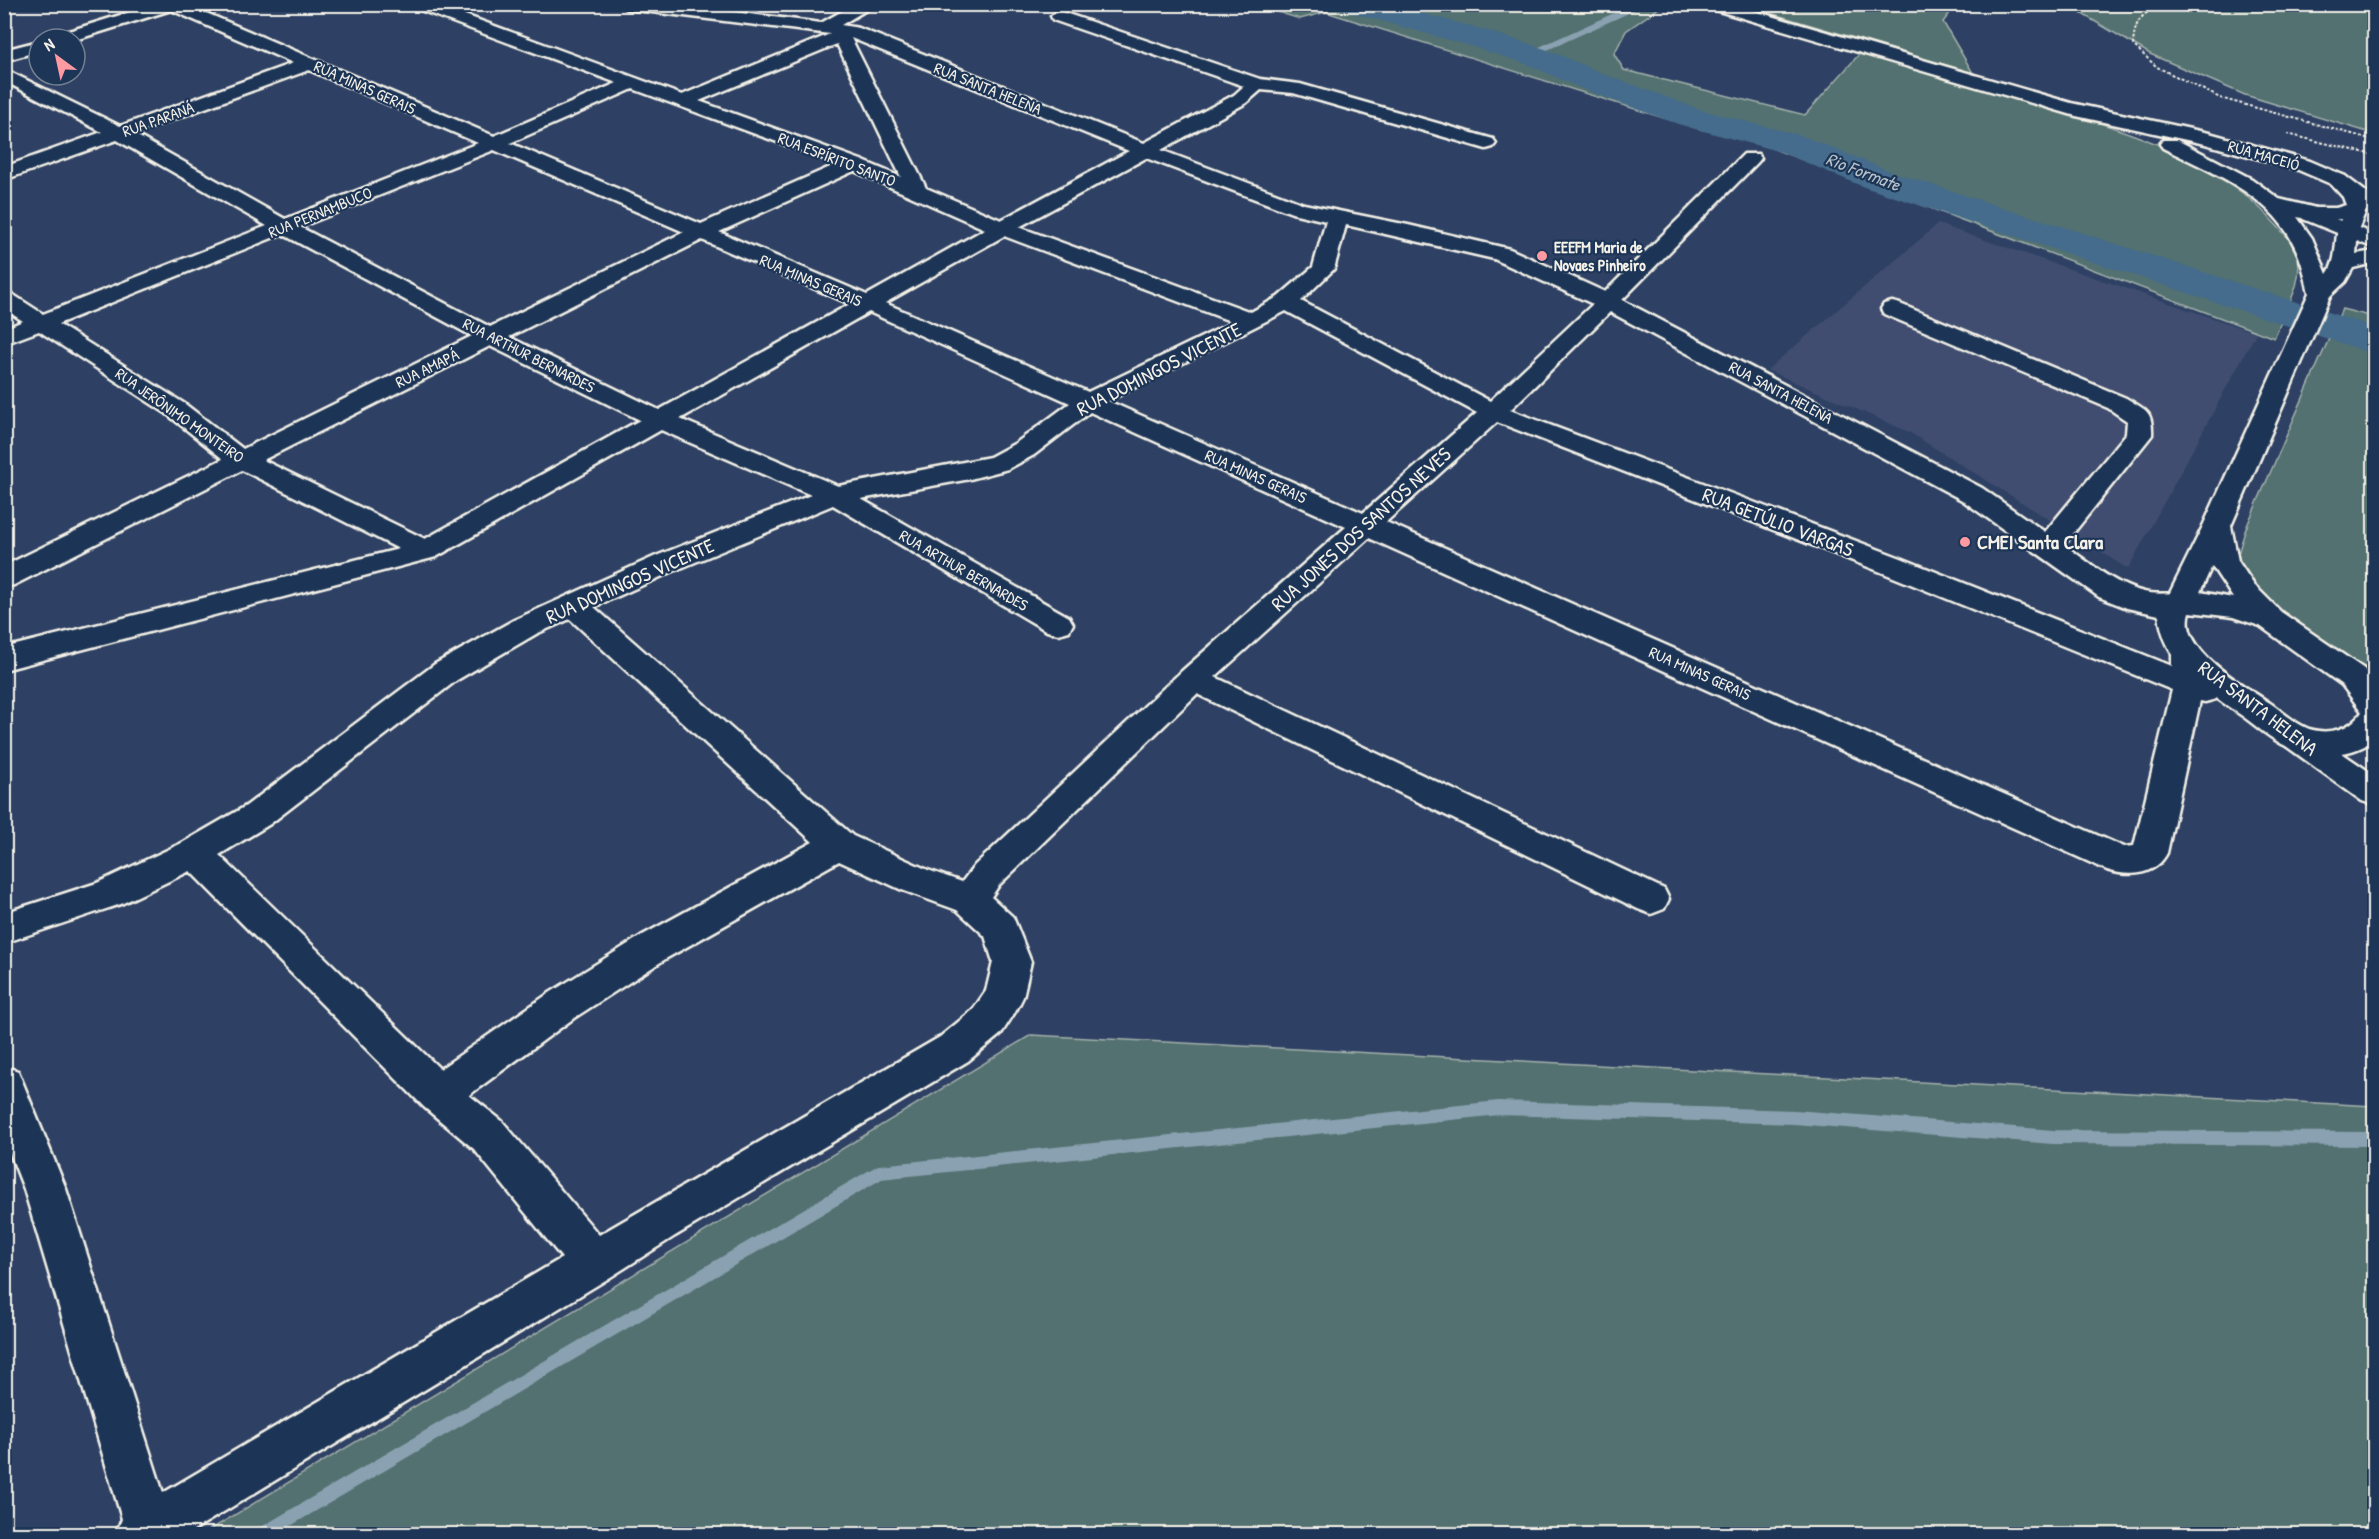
<svg xmlns="http://www.w3.org/2000/svg" width="2379" height="1539" font-family="'Patrick Hand',sans-serif">
	<style>
		.built { fill: #3f4d70 }
		.green { fill: #537170; stroke: #a4b1ac; stroke-width: 1.5 }
		.lines { fill: none; stroke-linecap: round; stroke-linejoin: round }
		.stream-far1 { stroke: #8aa1b1; stroke-width: 6 }
		.stream { stroke: #8aa1b1; stroke-width: 14 }
		.river { fill: #446c8c; fill-rule: evenodd }
		.minor-casing { stroke: #f4f1e8; stroke-width: 5 }
		.major-casing { stroke: #f4f1e8; stroke-width: 5 }
		.path { stroke: #f4f1e8; stroke-width: 2; stroke-dasharray: 3 2; stroke-linecap: butt }
		.minor { fill: #1d3557; fill-rule: evenodd }
		.major { fill: #1d3557; fill-rule: evenodd }
		.poi-dot { fill: #ff9aa2; stroke: #1d3557; stroke-width: 2 }
		.labels { text-anchor: middle; stroke-width: 4.5; stroke-linejoin: round; paint-order: stroke }
		.far-street-label { font-size: 16px; fill: #f4f1e8; stroke: #1d3557 }
		.far-poi-label { font-size: 16px; font-weight: bold; fill: #f4f1e8; stroke: #1d3557; text-anchor: start }
		.far-water-label { font-size: 18px; font-style: italic; fill: #b6c2c8; stroke: #1d3557 }
		.street-label { font-size: 20px; fill: #f4f1e8; stroke: #1d3557 }
		.poi-label { font-size: 20px; font-weight: bold; fill: #f4f1e8; stroke: #1d3557; text-anchor: start }
	</style>
	<rect width="100%" height="100%" fill="#2e4164"/>
	<filter id="ink" filterUnits="userSpaceOnUse"><feTurbulence type="fractalNoise" baseFrequency=".0167" numOctaves="2"/><feDisplacementMap in="SourceGraphic" scale="12" xChannelSelector="R" yChannelSelector="G"/><feConvolveMatrix kernelMatrix="1 2 1 2 8 2 1 2 1" color-interpolation-filters="sRGB"/></filter>
	<g filter="url(#ink)">
		<polygon class="built" points="1938,224 2256,333 2128,569 1909,432 1767,370"/>
		<g class="green">
			<path d="M1255,5H1663L1626,31L1614,54L1624,70L1805,115L1862,51C1917,67 1972,84 2027,101C2117,128 2215,153 2278,227C2283,233 2292,241 2295,248C2308,277 2285,311 2274,338L1745,138L1699,129L1326,12L1300,19Z"/>
			<polygon points="1743,5 1956,5 1943,22 1973,73"/>
			<polygon points="2067,5 2374,5 2374,134 2245,95 2150,54"/>
			<polygon points="2342,309 2374,317 2374,686 2268,611 2237,557 2246,528"/>
			<polygon points="1031,1035 2374,1106 2374,1534 203,1534"/>
		</g>
		<g class="lines">
			<polyline class="stream-far1" points="1529,55 1641,4"/>
			<polyline class="stream" points="263,1534 880,1172 1499,1108 1794,1117 2053,1137 2374,1139"/>
			<polygon class="river" points="1338,4 1388,4 1492,32 1548,50 1609,76 1702,110 1803,136 1890,171 2374,327 2374,354 1864,187 1781,152 1678,124 1585,90 1526,64 1470,46 1342,10"/>
			<g class="minor-casing">
				<g id="minor">
					<path d="M156,4H185L494,136L617,83L412,7L410,4H435L682,95L830,34L627,9L619,4H671L821,23L855,4H876L841,25L859,28L1144,143L1234,95L1244,86L1053,20L1051,16L1059,11L1260,79L1300,84L1493,139L1496,143L1493,147L1486,149L1293,93L1261,90L1246,103L1161,150L1304,204L1408,225L1510,249L1605,292L1744,154H1758L1761,158L1758,162L1622,300L1982,488L2045,532L2126,434L2127,421L2108,408L1884,314L1881,309L1884,304L1892,302L1900,304L2126,398C2145,410 2153,410 2152,435L2064,545C2089,562 2114,585 2144,592C2160,596 2175,591 2190,595L2195,602L2190,609L2159,615L2127,608L2099,597L1962,500L1610,312L1510,410L1901,558L2172,666V653L2176,646L2187,642L2198,646L2202,653L2203,678L2216,683L2221,691L2216,699L2205,702L2200,701L2167,853C2155,876 2129,877 2107,870L1369,538L1215,677L1664,889L1669,899L1664,909L1651,914L1638,909L1197,694L999,885L991,897L1013,917L1031,962L1023,997L1017,1009L1001,1034L968,1061L675,1236L609,1278L187,1534H116L122,1519L24,1189L4,1138V1066L18,1071L66,1189L163,1493L562,1258L474,1149L424,1107L190,871L121,904L4,943V913L97,883L182,843L246,806L435,664L514,620L656,556L811,495L661,430L436,557L4,670V648L399,549L242,470L14,585L4,587V566L223,459L167,414L39,331L4,344V329L23,321L4,309V292L12,294L43,314L267,226L117,140L4,180V167L102,132L4,81V69L120,126L293,63L171,10L75,40L53,39L56,35ZM851,38L1129,151L1001,220L926,188ZM837,44L901,177L861,160L699,101ZM309,70L478,143L285,219L134,134ZM633,89L837,164L701,224L510,143ZM494,150L684,232L490,327L300,227ZM1146,158L1292,213L1326,221L1313,267L1278,297L1251,312L1019,227ZM854,171L985,229L867,295L719,232ZM1346,225L1494,259L1593,304L1490,401L1301,301L1334,269ZM282,234L472,336L243,449L185,404L58,324ZM1004,236L1233,322L1088,392L885,303ZM702,240L850,304L659,410L509,337ZM1286,311L1477,413L1363,513L1108,401ZM869,312L1070,403L1016,443L990,457L838,486L680,419ZM490,346L640,420L425,539L263,460ZM1090,412L1346,527L1182,671L975,865L962,882L928,870L853,836L594,607L676,570L833,505L1047,631L1058,634L1069,631L1073,624L1069,617L861,499L970,479L1008,469L1034,455ZM1497,422L1881,572L2172,690L2134,846L2124,847L1386,522ZM570,619L813,842L641,936L548,994L440,1069L219,855L270,824L457,680L536,634ZM839,861L902,890L957,910L985,936L993,962L986,991L973,1010L940,1037L599,1235L502,1121L469,1095L574,1018L667,958Z"/>
					<polygon points="39,41 39,51 4,61 4,50"/>
					<polygon points="2338,174 2345,176 2374,198 2374,213 2367,211 2331,184 2328,180 2331,176"/>
					<polygon points="2310,209 2374,234 2374,248 2303,219 2300,215 2303,211"/>
					<polygon points="2297,726 2308,730 2374,775 2374,805 2362,801 2286,746 2281,738 2286,730"/>
				</g>
			</g>
			<g class="major-casing">
				<path id="major" d="M1703,4H1730L2071,103L2209,133L2310,161L2345,176L2363,195L2367,208L2358,230L2356,254L2374,251V263L2353,268L2345,282L2330,296L2231,526L2238,561L2254,585L2281,612L2364,669L2374,683V740C2348,759 2310,758 2282,744C2267,736 2254,724 2241,715C2204,690 2164,663 2159,615L2203,526L2309,293C2305,275 2301,257 2292,241C2268,194 2208,170 2163,148L2160,144L2163,140H2177L2252,179L2279,199L2316,208H2336L2346,205L2343,197L2331,184L2296,169L2205,144L2076,116L1705,7ZM2297,217L2316,221L2341,219C2333,238 2339,258 2327,274L2312,238ZM2212,566L2214,569L2233,598L2200,592ZM2190,612L2233,617L2260,626L2342,685L2362,712C2350,730 2328,735 2309,729C2295,724 2282,711 2270,703C2245,686 2178,650 2190,612Z"/>
			</g>
			<g class="path">
				<path d="M2171,4C2144,11 2135,16 2133,45L2157,67L2220,98L2374,140"/>
				<polyline points="2287,134 2374,155"/>
			</g>
			<use href="#minor" class="minor"/>
			<use href="#major" class="major"/>
		</g>
	</g>
	<g class="poi-dot">
		<circle cx="1542" cy="256" r="6"/>
		<circle cx="1965" cy="542" r="6"/>
	</g>
	<g class="labels">
		<g class="far-street-label">
			<text transform="translate(365 87) rotate(24)" y="6">RUA MINAS GERAIS</text>
			<text transform="translate(988 88) rotate(22)" y="6">RUA SANTA HELENA</text>
			<text transform="translate(158 119) rotate(-20)" y="6">RUA PARANÁ</text>
			<text transform="translate(2264 155) rotate(16)" y="6">RUA MACEIÓ</text>
			<text transform="translate(837 159) rotate(21)" y="6">RUA ESPÍRITO SANTO</text>
			<text transform="translate(320 212) rotate(-22)" y="6">RUA PERNAMBUCO</text>
			<text transform="translate(811 280) rotate(23)" y="6">RUA MINAS GERAIS</text>
			<text transform="translate(529 355) rotate(27)" y="6">RUA ARTHUR BERNARDES</text>
			<text transform="translate(427 368) rotate(-26)" y="6">RUA AMAPÁ</text>
			<text transform="translate(1781 392) rotate(28)" y="6">RUA SANTA HELENA</text>
			<text transform="translate(180 415) rotate(35)" y="6">RUA JERÔNIMO MONTEIRO</text>
			<text transform="translate(1256 476) rotate(24)" y="6">RUA MINAS GERAIS</text>
			<text transform="translate(964 570) rotate(30)" y="6">RUA ARTHUR BERNARDES</text>
			<text transform="translate(1700 673) rotate(24)" y="6">RUA MINAS GERAIS</text>
		</g>
		<g class="far-poi-label">
			<text x="1554" y="253">EEEFM Maria de<tspan x="1554" dy="18">Novaes Pinheiro</tspan></text>
		</g>
		<g class="far-water-label">
			<text transform="translate(1863 172) rotate(21)" y="6">Rio Formate</text>
		</g>
		<g class="street-label">
			<text transform="translate(1159 369) rotate(-27)" y="7">RUA DOMINGOS VICENTE</text>
			<text transform="translate(1778 522) rotate(21)" y="7">RUA GETÚLIO VARGAS</text>
			<text transform="translate(1361 529) rotate(-42)" y="7">RUA JONES DOS SANTOS NEVES</text>
			<text transform="translate(630 581) rotate(-24)" y="7">RUA DOMINGOS VICENTE</text>
			<text transform="translate(2258 708) rotate(37)" y="7">RUA SANTA HELENA</text>
		</g>
		<g class="poi-label">
			<text x="1977" y="549">CMEI Santa Clara</text>
		</g>
	</g>
	<rect width="2379" height="1539" fill="none" stroke="#1d3557" stroke-width="24"/>
	<rect x="12" y="12" width="2355" height="1515" fill="none" stroke="#f4f1e8" stroke-width="2" filter="url(#ink)"/>
	<g transform="translate(57 57) rotate(327)"><circle r="28" fill="#1d3557" stroke="#738091" stroke-width="1.5"/>
	<path d="M0-4.5L10 22L0 15L-10 22Z" fill="#ff9aa2"/>
	<text y="-9" font-size="16" font-weight="bold" text-anchor="middle" fill="#f4f1e8">N</text>
	</g>
</svg>
